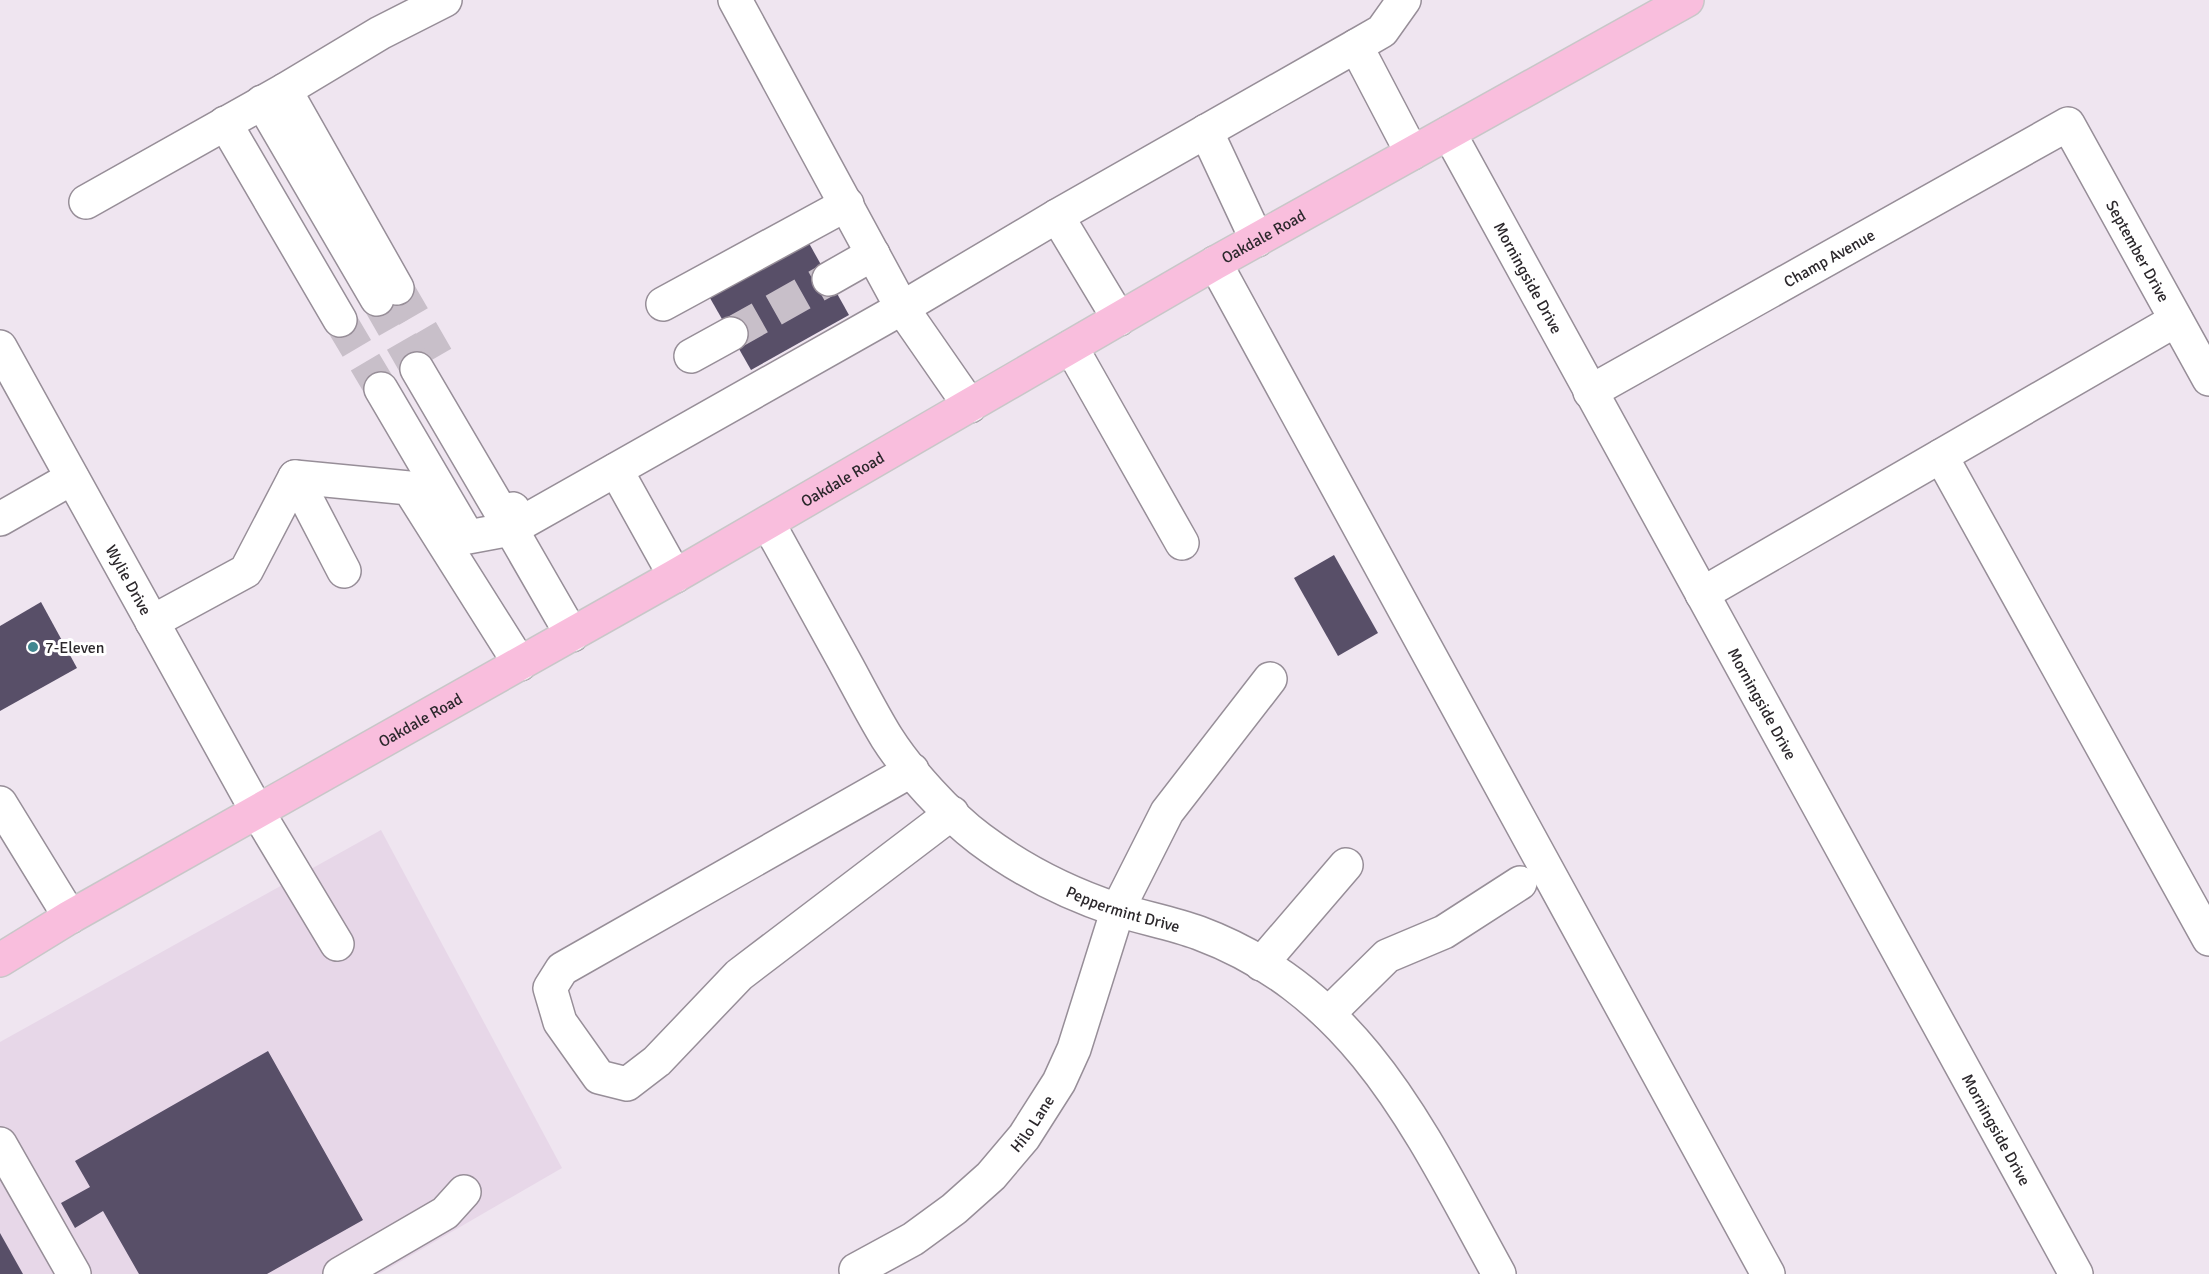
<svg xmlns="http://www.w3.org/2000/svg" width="2209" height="1274" font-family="Signika,sans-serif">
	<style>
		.built { fill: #e7d7e8 }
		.building { fill: #584f68 }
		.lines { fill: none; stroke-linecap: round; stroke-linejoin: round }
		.minor-tunnel { stroke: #c8bfc9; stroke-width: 33; stroke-dasharray: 33 16; stroke-linecap: butt }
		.minor-casing { stroke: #978e98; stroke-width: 36 }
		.major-casing { stroke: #c8c7c8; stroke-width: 36 }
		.minor { stroke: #fff; stroke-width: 33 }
		.major { stroke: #f9bedd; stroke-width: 33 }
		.poi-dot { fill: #408790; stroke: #fff; stroke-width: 2 }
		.labels { text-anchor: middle; stroke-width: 6; stroke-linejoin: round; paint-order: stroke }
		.street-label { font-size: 16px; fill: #2c282c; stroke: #fff }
		.poi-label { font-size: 16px; fill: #2c282c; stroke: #fff; text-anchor: start }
	</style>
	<rect width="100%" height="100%" fill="#efe5f0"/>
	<polygon class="built" points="381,830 562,1168 379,1274 0,1274 0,1042"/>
	<g class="building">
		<polygon points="805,236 849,315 751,370 706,291"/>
		<polygon points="1334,555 1378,633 1338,656 1294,578"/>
		<polygon points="41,602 77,668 0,711 0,626"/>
		<polygon points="268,1051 363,1220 267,1274 139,1274 103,1211 75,1228 61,1203 90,1187 75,1161"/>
		<polygon points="0,1233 23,1274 0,1274"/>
	</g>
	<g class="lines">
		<g class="minor-tunnel">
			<polyline points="397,288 437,357"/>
			<polyline points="377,299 417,369"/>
			<polyline points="340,320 381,389"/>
			<polyline points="731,334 829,279"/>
		</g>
		<g class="minor-casing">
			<g id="minor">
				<polyline points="735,0 902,308 970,406"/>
				<polyline points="1356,46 1412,153"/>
				<polyline points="285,90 397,288"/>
				<polyline points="262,102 377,299"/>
				<polyline points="225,123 340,320"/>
				<polyline points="1206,131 1257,240"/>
				<path id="s1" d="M1449,133L2076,1274"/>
				<polyline points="86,202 285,90 380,33 445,0"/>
				<polyline points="1057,216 1119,319"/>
				<polyline points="1215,263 1768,1274"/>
				<polyline points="829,279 873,254"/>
				<polyline points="663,304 847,204"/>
				<path id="s2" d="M0,347L257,811L337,944"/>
				<polyline points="1071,347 1182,543"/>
				<polyline points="691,356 731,334"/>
				<polyline points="417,369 511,529 902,308 1057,216 1356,46 1382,31 1404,0"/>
				<polyline points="381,389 468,537 511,529"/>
				<path id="s3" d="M1590,392L2068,124L2209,379"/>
				<polyline points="1941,456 2209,939"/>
				<polyline points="616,470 675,576"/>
				<polyline points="295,477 344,571"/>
				<polyline points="513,509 511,529 572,635"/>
				<polyline points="0,519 72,478"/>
				<path id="s4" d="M768,523C792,567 817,612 842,657C857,684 871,712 887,738C908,771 948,815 980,839C1020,869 1067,893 1115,909C1143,918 1172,923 1199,933C1360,993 1422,1135 1499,1274"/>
				<polyline points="1702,594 2176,320"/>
				<polyline points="152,622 246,571 295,477 409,488 520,664"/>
				<polyline points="912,770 562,969 550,988 560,1022 599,1077 627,1084 657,1061 739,975 952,813"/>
				<polyline points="0,803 70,917"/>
				<polyline points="1261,964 1346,865"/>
				<polyline points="1328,1014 1387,956 1444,932 1520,883"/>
				<polyline points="0,1144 74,1274"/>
				<polyline points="340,1274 445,1213 464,1192"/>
				<path id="s5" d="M859,1274L856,1270L913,1239L954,1209L991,1176L1024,1137L1059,1082L1074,1049L1118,909L1167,812L1270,679"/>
			</g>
		</g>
		<g class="major-casing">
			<g id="major">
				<path id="s6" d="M0,960L70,917L675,576L1215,263L1687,0"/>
			</g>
		</g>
		<use href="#minor" class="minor"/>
		<use href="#major" class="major"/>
	</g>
	<circle class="poi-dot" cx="33" cy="647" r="6"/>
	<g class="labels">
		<g class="street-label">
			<text dy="6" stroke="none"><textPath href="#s6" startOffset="1456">Oakdale Road</textPath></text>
			<text dy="6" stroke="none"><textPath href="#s3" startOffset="693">September Drive</textPath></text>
			<text dy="6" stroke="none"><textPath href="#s3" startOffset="274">Champ Avenue</textPath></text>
			<text dy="6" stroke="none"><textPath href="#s1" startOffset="165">Morningside Drive</textPath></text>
			<text dy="6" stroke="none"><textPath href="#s6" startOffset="970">Oakdale Road</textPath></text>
			<text dy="6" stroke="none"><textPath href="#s2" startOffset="266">Wylie Drive</textPath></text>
			<text dy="6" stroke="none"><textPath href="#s1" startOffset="651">Morningside Drive</textPath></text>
			<text dy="6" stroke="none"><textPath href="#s6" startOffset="484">Oakdale Road</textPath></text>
			<text dy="6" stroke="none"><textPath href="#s4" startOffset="544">Peppermint Drive</textPath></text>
			<text dy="6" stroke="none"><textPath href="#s5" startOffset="237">Hilo Lane</textPath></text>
			<text dy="6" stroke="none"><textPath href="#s1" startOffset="1137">Morningside Drive</textPath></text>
		</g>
		<g class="poi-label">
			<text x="45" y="653">7-Eleven</text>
		</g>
	</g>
</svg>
